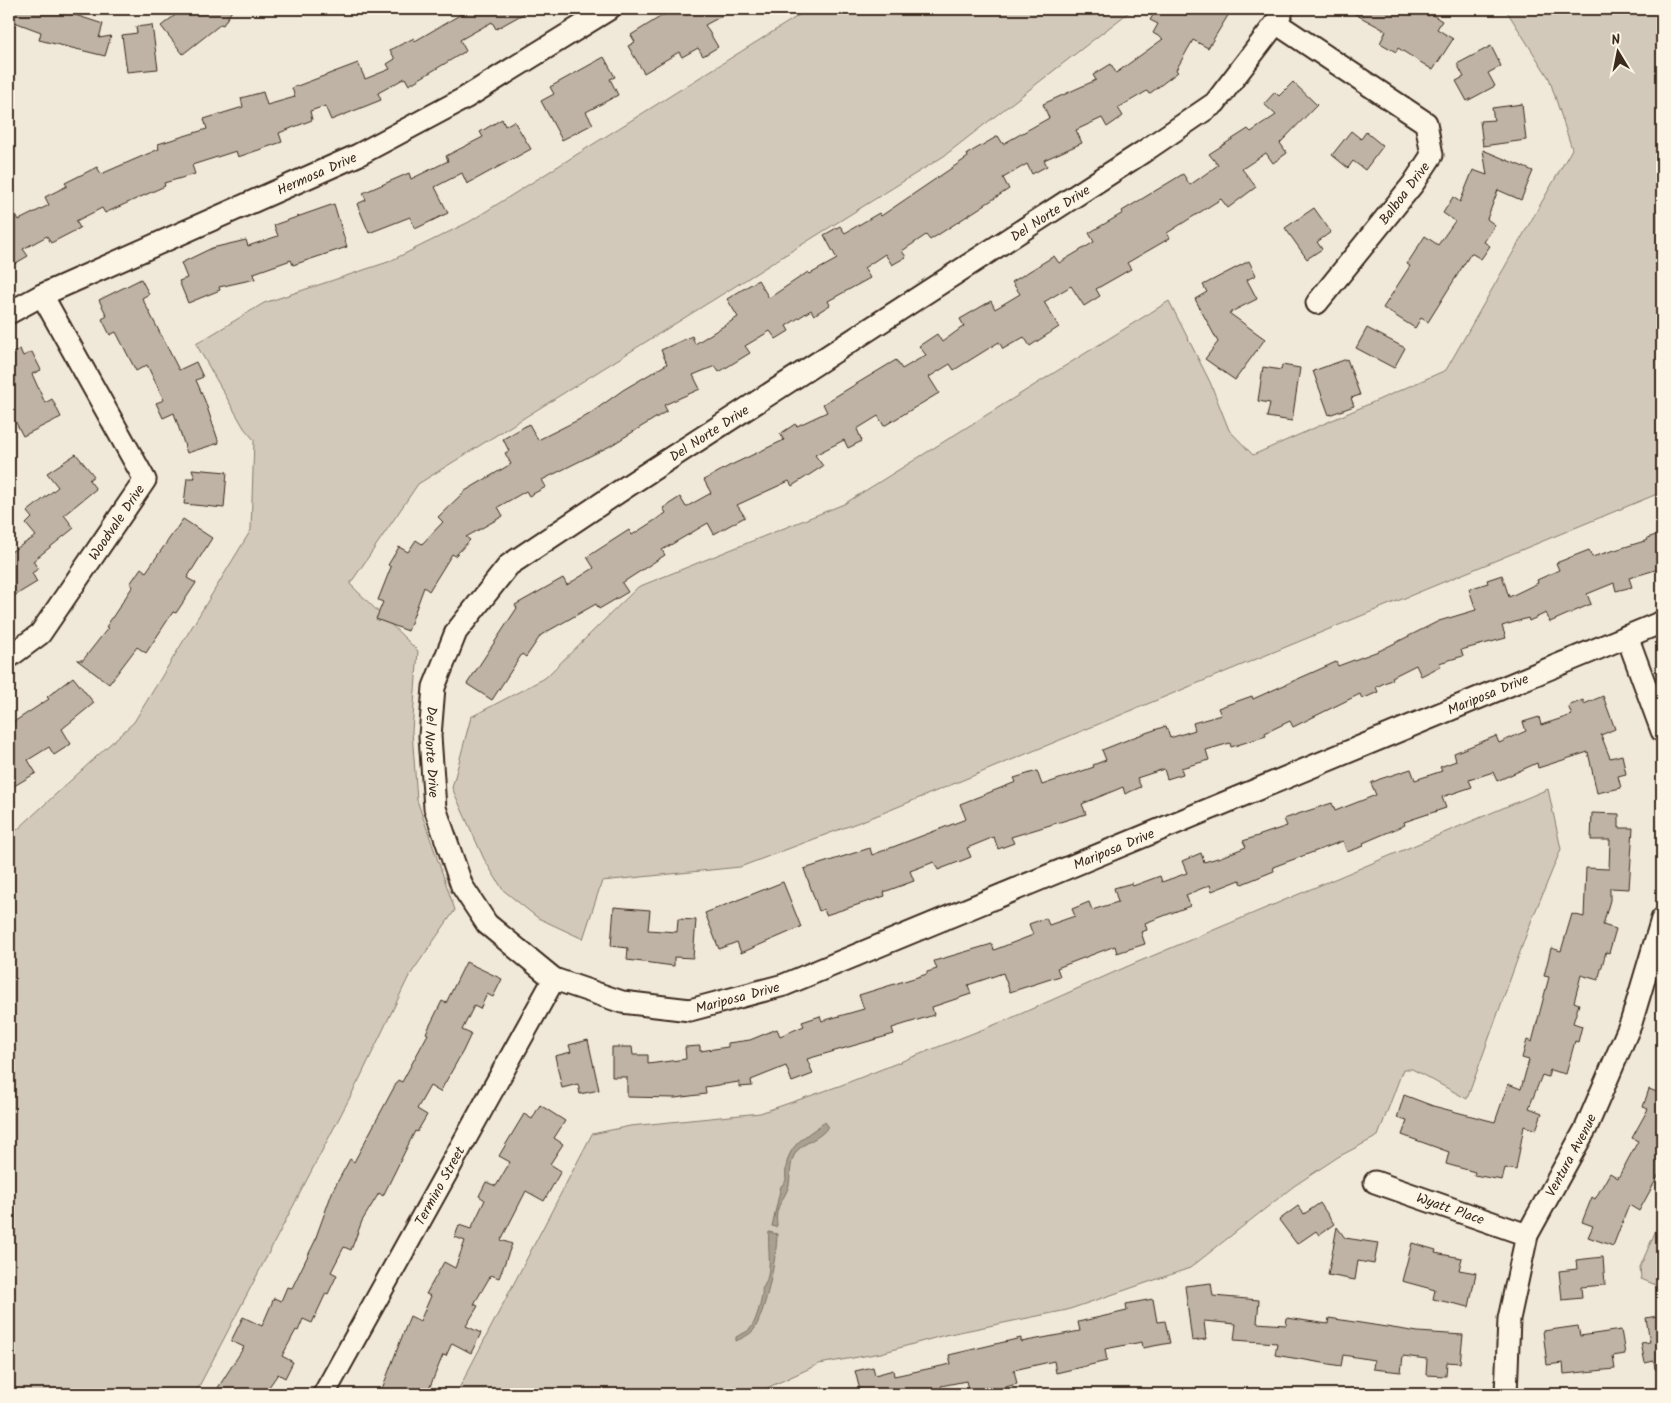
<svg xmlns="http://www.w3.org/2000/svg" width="1671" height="1403" font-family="Kalam,sans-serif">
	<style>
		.green { fill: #d2c9ba; stroke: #867a6c }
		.water { fill: #aaa091; stroke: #7e7163 }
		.building { fill: #beb3a4; stroke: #3b2a1e }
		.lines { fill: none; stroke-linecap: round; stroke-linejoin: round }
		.minor-casing { stroke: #3b2a1e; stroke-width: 25 }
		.minor { stroke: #fcf5e5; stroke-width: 21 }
		.labels { text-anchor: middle; stroke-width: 4; stroke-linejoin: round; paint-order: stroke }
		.street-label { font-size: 14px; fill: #3b2a1e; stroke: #fcf5e5 }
	</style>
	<rect width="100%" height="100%" fill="#f0e9d9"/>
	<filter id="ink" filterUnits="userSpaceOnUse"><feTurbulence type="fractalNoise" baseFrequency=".02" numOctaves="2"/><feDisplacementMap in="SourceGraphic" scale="10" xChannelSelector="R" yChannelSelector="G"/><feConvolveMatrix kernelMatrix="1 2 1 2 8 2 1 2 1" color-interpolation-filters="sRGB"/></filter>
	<g filter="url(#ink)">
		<g class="green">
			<polygon points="809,9 1133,9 944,156 418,484 350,584 418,651 412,731 417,800 455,910 408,978 360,1078 195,1394 9,1394 9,830 17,830 134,722 251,530 254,440 244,428 196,344 264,303 388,262 469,222"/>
			<polygon points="1501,9 1662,9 1662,492 878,815 740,867 602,881 583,939 538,918 503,890 484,859 452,788 471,717 545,678 638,587 844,504 1169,301 1210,382 1229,430 1253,455 1446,370 1572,149 1549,78 1508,13"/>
			<polygon points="1548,789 1561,849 1529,927 1467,1099 1412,1069 1403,1069 1378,1136 1338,1157 1294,1186 1190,1268 1067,1310 945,1335 881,1353 819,1364 754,1394 456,1394 592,1134 630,1126 760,1113 839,1086 1009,1019 1126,967"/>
			<polygon points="1662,1216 1662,1284 1656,1285 1641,1279 1640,1267"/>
		</g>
		<g class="water">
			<path d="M825,1122L828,1126C823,1137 809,1140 800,1148C789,1157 791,1172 789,1185C785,1200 774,1204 777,1225L776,1227L772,1226L781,1186L786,1181C783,1147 802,1139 825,1122Z"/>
			<path d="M769,1232L777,1234C777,1256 766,1309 755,1328C752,1334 742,1338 736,1341V1337C741,1334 746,1333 750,1329C756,1323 764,1294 762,1289C774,1273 767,1250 769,1232Z"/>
		</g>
		<g class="building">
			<polygon points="9,9 67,9 66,12 103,24 99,38 111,36 105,56 39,40 41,32 9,20"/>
			<polygon points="183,9 233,9 223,25 221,24 183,54 161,26"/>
			<polygon points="470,9 532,9 496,29 492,22 460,40 466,51 409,85 405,78 378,93 381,100 331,120 325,106 310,111 312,120 279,133 282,142 238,157 236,151 192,165 195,174 164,183 165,186 105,213 102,208 76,221 80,228 51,243 47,236 23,249 28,256 9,267 9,202 19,220 49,205 45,197 67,186 65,183 97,167 101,174 159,149 158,144 207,129 204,119 243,107 241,98 263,92 267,105 295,97 292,88 358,63 365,79 390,69 387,64 395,59 390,50 414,38 415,41"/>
			<polygon points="673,9 678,14 687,9 735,9 705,25 718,47 703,56 698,48 682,57 679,52 644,73 628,46 635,42 631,35"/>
			<polygon points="1157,9 1232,9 1208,48 1193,40 1176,70 1178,72 1149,94 1147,91 1118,108 1123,116 1107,127 1102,118 1076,130 1082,143 1044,160 1047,166 1032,174 1027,164 1003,178 1009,189 930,240 926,235 902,251 906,257 892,265 885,254 864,268 870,278 828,301 830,305 814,315 811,310 786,326 789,331 776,339 770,331 745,346 750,353 719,372 715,366 693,375 700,389 664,405 667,411 610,446 542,480 546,487 529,496 526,491 498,507 503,516 466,537 470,540 455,556 452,554 429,591 424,587 408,631 376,619 383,602 378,600 391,567 388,565 399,547 408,552 416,540 422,544 443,522 438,517 465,491 511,464 505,453 509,451 503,439 529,424 538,440 588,415 623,390 667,364 661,350 692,336 695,344 738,317 727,299 758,280 769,298 808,272 810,274 837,259 824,235 840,226 845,233 879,213 881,216 968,157 967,154 998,136 1003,144 1049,118 1043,104 1096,80 1093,75 1111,64 1116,73 1163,39 1153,33 1158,24 1150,20"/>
			<polygon points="1346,9 1416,9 1429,16 1431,14 1442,21 1437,29 1453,39 1433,70 1398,48 1396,52 1380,43 1386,31"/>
			<polygon points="152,25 158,69 127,72 122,35 137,33 136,27"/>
			<polygon points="1491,46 1501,66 1488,73 1495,86 1467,101 1456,81 1464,77 1457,64"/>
			<polygon points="604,57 615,77 610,79 618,95 586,112 593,124 562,140 541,101 554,94 550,87"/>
			<polygon points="1293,82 1317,105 1280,143 1287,153 1273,163 1266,153 1242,169 1256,187 1228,208 1221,199 1167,233 1170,238 1127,263 1131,269 1096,289 1100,296 1084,306 1071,286 1044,302 1059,327 1030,346 1024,337 1003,349 999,342 954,370 950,364 929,377 939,393 884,426 878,416 857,429 862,441 848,448 844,440 815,455 823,466 792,486 789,481 737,505 745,517 714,534 708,523 662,550 665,555 622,583 628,592 599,609 596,604 541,635 526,657 522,654 492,700 467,684 517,608 515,605 563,578 567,585 594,568 587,557 629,530 632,535 666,513 663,508 680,497 686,507 711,493 704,480 729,466 784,440 780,434 795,424 797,426 827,412 823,404 896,360 902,369 926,355 919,346 937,334 942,342 964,326 960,319 991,301 995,309 1020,294 1012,282 1054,256 1059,263 1094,242 1089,233 1123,213 1122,211 1183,174 1190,185 1218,165 1209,154 1248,129 1251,132 1276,115 1264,104 1275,92 1279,96"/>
			<polygon points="1522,104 1526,140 1483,146 1480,121 1494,120 1492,108"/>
			<polygon points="502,119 505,126 514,121 531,149 467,184 462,173 435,187 448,213 415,229 410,217 369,233 357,204 366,200 363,193 409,173 411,179 448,161 446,156 483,137 480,132"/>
			<polygon points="1351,131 1361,139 1366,132 1383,146 1365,170 1353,161 1348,168 1332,155"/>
			<polygon points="1483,150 1533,171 1521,200 1498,190 1487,219 1495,225 1484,242 1490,246 1481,259 1471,253 1428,322 1421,318 1415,328 1383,308 1410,266 1407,264 1425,236 1438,245 1455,221 1443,213 1453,197 1460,202 1473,170 1487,175"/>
			<polygon points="334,204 347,247 293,265 291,260 254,273 255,279 219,287 220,290 188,303 179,281 187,278 181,263 212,248 246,240 248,246 278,236 274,225"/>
			<polygon points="1314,208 1331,232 1317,242 1322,249 1307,259 1285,228"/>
			<polygon points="1249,261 1256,275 1247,280 1257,299 1229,313 1265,339 1235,380 1205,359 1218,342 1195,299 1207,292 1203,285"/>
			<polygon points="141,279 149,294 142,298 179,370 196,362 203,377 196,380 205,401 219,443 187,453 174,413 163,418 156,403 164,400 147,365 136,371 116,332 110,335 102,319 107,316 99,300"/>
			<polygon points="1367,328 1405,348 1394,368 1356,348"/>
			<polygon points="20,349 23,356 32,352 41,370 32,374 45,403 52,399 61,417 23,436 13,417 9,419 9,355"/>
			<polygon points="1347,359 1360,395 1351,398 1354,406 1329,415 1313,371"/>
			<polygon points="1282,365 1300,368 1292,421 1267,417 1270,403 1258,401 1263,367 1281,370"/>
			<polygon points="76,454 94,476 89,480 96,489 64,515 74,528 33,561 38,569 32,573 37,582 9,599 9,553 36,536 26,524 32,518 27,512 58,487 47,473"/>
			<polygon points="192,469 227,472 224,508 184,504 187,478 195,478"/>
			<polygon points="183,519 212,538 187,578 196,583 176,613 173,612 146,653 137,647 109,684 77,660 83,660 108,628 106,627 133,586 130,584 141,568 146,572"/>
			<polygon points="1662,533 1662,568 1629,578 1632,587 1616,591 1614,583 1587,594 1591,604 1550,622 1546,613 1529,621 1528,618 1502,626 1506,638 1461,650 1463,656 1439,663 1441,666 1421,676 1416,665 1392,677 1393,679 1376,687 1378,692 1362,699 1360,694 1293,727 1290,721 1265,733 1266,736 1231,747 1230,743 1206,750 1209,760 1181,768 1183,774 1167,779 1164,769 1137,778 1141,787 1125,794 1123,787 1082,804 1086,814 1011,837 1014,843 998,849 994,837 967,848 971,857 938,870 934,862 910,871 914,881 884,892 885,896 826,915 824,909 819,911 804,869 870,848 872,855 966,819 960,804 1016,782 1014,778 1037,771 1042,785 1094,767 1093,765 1106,760 1102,750 1137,736 1166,726 1170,738 1195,730 1193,723 1221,715 1218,708 1252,696 1253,699 1336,662 1338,666 1381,650 1439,621 1476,610 1469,589 1488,583 1487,580 1502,575 1509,597 1538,583 1537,580 1559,570 1556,563 1589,550 1592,557 1648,540 1647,538"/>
			<polygon points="73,677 94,703 62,729 71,744 54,755 49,747 28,760 36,773 9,789 9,725 49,699 47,697"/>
			<polygon points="1603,696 1615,729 1601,735 1610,758 1622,755 1626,774 1618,776 1621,788 1597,793 1588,752 1538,768 1537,763 1497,781 1493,772 1469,780 1472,787 1442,797 1446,808 1404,822 1405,825 1363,843 1364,846 1347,852 1343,841 1273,867 1274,871 1242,884 1240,880 1212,891 1210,885 1186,895 1190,906 1145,923 1147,930 1141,932 1145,944 1117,953 1115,946 1057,968 1060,976 1010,992 1003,973 968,985 971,994 932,1007 934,1015 892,1028 894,1034 807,1059 813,1074 792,1082 786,1066 751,1080 752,1086 739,1087 739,1082 705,1087 706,1094 675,1098 627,1097 627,1077 612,1077 612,1047 632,1047 633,1055 648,1055 648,1064 686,1059 685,1047 700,1046 700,1051 728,1047 728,1043 750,1040 777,1029 780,1036 804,1026 802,1022 820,1016 822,1021 864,1009 859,995 927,974 927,972 937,969 934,961 992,944 994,950 1033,935 1029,924 1046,918 1049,925 1075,916 1072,909 1089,902 1092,910 1118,902 1114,888 1132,883 1133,886 1160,876 1162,882 1187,873 1182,861 1201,853 1204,862 1221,857 1246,847 1243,841 1287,826 1284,819 1301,813 1332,803 1335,811 1358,802 1376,795 1371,783 1380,779 1411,769 1415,780 1442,771 1440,767 1456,761 1454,753 1496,736 1499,743 1526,731 1523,722 1539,717 1541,725 1572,715 1568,706 1583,700 1584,704"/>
			<polygon points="1592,813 1619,814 1619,828 1633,828 1629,889 1610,888 1610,900 1603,925 1616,929 1609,953 1606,952 1598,980 1581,975 1574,1002 1579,1004 1573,1023 1582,1026 1578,1042 1575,1041 1566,1074 1550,1070 1548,1077 1542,1075 1529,1108 1542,1113 1536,1130 1524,1126 1516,1170 1505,1168 1502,1180 1474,1175 1475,1172 1446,1164 1449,1152 1402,1135 1407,1121 1397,1118 1404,1095 1433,1106 1495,1122 1508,1084 1521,1089 1529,1060 1522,1058 1527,1040 1532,1042 1549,977 1544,976 1551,948 1561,951 1572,914 1584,917 1586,868 1609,869 1610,840 1591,840"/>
			<polygon points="783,882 801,927 741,953 737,942 719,949 705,913"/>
			<polygon points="614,907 650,910 648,930 677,932 678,919 696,920 693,958 674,957 674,966 627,960 628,948 611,946"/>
			<polygon points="466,962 502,979 493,997 487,994 480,1009 474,1006 462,1030 471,1034 463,1051 440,1092 430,1086 417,1109 427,1115 417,1132 415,1131 383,1196 379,1193 362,1221 351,1250 344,1247 331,1272 337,1275 328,1294 326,1293 312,1323 303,1319 298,1331 296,1330 282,1356 293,1362 285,1378 278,1374 264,1394 214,1394 244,1347 231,1341 243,1317 262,1326 274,1298 281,1301 287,1287 292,1288 317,1237 316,1237 333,1190 350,1159 354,1162 398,1080 402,1082 428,1034 426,1033 442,1001 446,1003"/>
			<polygon points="588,1040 599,1090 580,1094 578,1084 562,1088 555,1056 571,1052 569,1045"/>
			<polygon points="1662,1082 1662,1169 1639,1211 1629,1205 1613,1246 1588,1237 1593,1226 1582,1222 1592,1197 1595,1199 1610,1173 1618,1178 1638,1141 1632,1138 1648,1109 1643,1107 1649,1089 1657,1092"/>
			<polygon points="540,1105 565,1121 554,1138 563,1144 550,1164 561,1171 544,1201 526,1191 501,1240 512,1244 499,1278 491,1275 474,1304 478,1306 466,1326 481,1333 471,1353 452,1343 446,1356 443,1355 427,1394 380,1394 410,1316 420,1321 431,1296 426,1294 444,1262 455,1268 465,1241 455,1237 459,1225 471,1229 485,1200 479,1196 486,1182 496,1186 510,1162 499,1156 506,1144 524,1114 532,1119"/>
			<polygon points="1320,1203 1334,1224 1319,1235 1316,1231 1297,1244 1279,1220 1298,1206 1304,1214"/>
			<polygon points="1337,1227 1345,1238 1378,1243 1374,1264 1358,1261 1355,1280 1328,1275"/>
			<polygon points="1412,1243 1436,1250 1435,1253 1462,1258 1459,1270 1476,1273 1469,1307 1433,1299 1435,1290 1402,1281"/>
			<polygon points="1603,1257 1605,1285 1581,1287 1582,1298 1562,1300 1559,1271 1577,1269 1576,1260"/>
			<polygon points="1211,1283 1213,1296 1259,1300 1257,1323 1286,1325 1287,1318 1328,1324 1329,1318 1418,1332 1463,1335 1460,1363 1447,1362 1446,1376 1426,1375 1427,1359 1403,1356 1401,1372 1373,1369 1374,1360 1343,1355 1341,1366 1275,1355 1277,1343 1234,1340 1236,1324 1204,1321 1206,1339 1192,1341 1185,1286"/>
			<polygon points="1153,1299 1157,1322 1165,1321 1170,1343 1143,1348 1142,1342 1105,1349 1107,1361 1056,1373 1054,1361 1014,1370 1017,1384 979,1394 969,1394 966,1381 941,1386 942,1390 931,1392 931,1394 861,1394 855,1371 873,1367 875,1375 893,1370 894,1376 951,1364 949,1355 1021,1338 1021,1342 1080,1331 1078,1322 1127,1311 1126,1304"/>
			<polygon points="1662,1315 1662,1369 1655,1369 1654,1361 1645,1363 1641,1343 1650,1342 1646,1318"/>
			<polygon points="1578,1326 1580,1336 1621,1330 1625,1354 1613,1356 1615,1369 1564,1374 1563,1363 1547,1365 1543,1331"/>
		</g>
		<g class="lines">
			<g class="minor-casing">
				<g id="minor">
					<path id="s1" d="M1283,9L1276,23L1215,103L1143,152L635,481L509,565L456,632L434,687L430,736L435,808L462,886L487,924L554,979L622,1002L690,1010L784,985L1662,622"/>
					<polyline points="1276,23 1426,123 1432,155 1413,184 1317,303"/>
					<path id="s2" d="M9,313L42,295L358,155L465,98L609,9"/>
					<polyline points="1627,636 1662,731"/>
					<path id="s3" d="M9,657L40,634L145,480L42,295"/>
					<path id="s4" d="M1375,1182L1527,1235"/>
					<path id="s5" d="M324,1394L554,979"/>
					<path id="s6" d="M1506,1394L1509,1319L1527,1235L1586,1128L1631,1023L1662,919"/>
				</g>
			</g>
			<use href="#minor" class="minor"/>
		</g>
	</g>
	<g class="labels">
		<g class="street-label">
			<text dy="5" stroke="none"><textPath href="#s2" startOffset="338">Hermosa Drive</textPath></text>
			<text transform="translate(1404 193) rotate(-53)" y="5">Balboa Drive</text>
			<text transform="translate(1050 213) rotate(-33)" y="5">Del Norte Drive</text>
			<text transform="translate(709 433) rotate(-33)" y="5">Del Norte Drive</text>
			<text dy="5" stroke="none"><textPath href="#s3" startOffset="174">Woodvale Drive</textPath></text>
			<text dy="5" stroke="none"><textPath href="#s1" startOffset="2440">Mariposa Drive</textPath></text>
			<text dy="5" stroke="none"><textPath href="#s1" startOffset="1170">Del Norte Drive</textPath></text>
			<text dy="5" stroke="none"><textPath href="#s1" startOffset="2035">Mariposa Drive</textPath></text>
			<text dy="5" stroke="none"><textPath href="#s1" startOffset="1630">Mariposa Drive</textPath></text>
			<text dy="5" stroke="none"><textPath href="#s6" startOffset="252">Ventura Avenue</textPath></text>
			<text dy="5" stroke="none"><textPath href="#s5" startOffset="238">Termino Street</textPath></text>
			<text dy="5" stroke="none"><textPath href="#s4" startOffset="80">Wyatt Place</textPath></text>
		</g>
	</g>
	<rect width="1671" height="1403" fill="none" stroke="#fcf5e5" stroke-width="30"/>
	<rect x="15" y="15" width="1641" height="1373" fill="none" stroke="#3b2a1e" stroke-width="2" filter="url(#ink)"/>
	<g transform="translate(1618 52) rotate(350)" stroke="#fcf5e5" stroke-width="4" paint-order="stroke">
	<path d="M0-4L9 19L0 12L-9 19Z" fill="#3b2a1e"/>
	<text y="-8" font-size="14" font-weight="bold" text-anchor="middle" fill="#3b2a1e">N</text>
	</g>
</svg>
